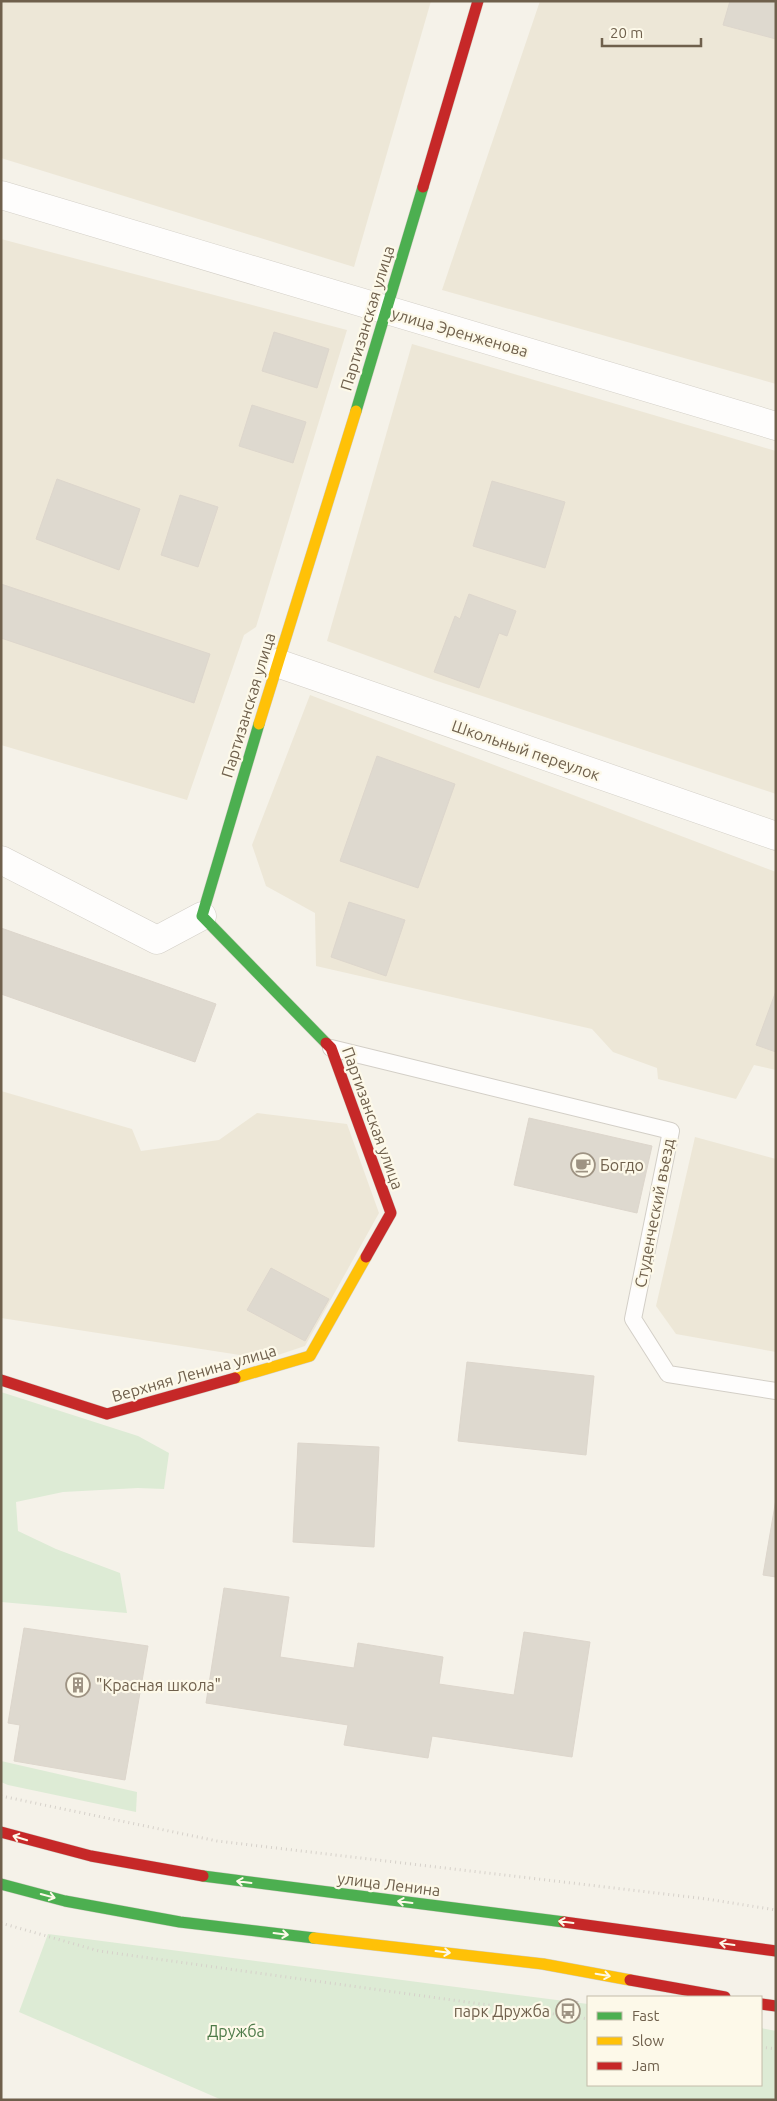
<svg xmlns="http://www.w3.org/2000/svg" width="777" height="2101" font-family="Ubuntu,sans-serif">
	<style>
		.residential { fill: #ede7d7 }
		.green { fill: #ddebd5 }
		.building { fill: #ded9cf; stroke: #ddd6cc }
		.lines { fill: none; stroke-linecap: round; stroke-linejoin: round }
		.lane-casing { stroke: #d3cfc7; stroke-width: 18 }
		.street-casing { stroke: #d3cfc7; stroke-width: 29 }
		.fast-casing { stroke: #d2cec4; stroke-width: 12 }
		.slow-casing { stroke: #d2cec4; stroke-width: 12 }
		.jam-casing { stroke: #d2cec4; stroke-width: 12 }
		.path { stroke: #d6d1ca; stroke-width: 3; stroke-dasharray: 1 4; stroke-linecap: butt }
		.lane { stroke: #fefdfc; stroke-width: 16 }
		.street { stroke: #fefdfc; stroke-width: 28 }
		.fast { stroke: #4caf50; stroke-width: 11 }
		.slow { stroke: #ffc107; stroke-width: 11 }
		.jam { stroke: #c62828; stroke-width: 11 }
		.oneway { stroke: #fdf9e9 }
		.labels { text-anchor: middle; stroke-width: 4.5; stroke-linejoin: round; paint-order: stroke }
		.street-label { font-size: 16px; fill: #6f604c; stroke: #fdf9e9 }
		.poi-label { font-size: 16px; fill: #6f604c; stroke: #fdf9e9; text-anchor: start }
		.park-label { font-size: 16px; fill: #4d7a48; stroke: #fdf9e9 }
	</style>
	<rect width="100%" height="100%" fill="#f5f2e9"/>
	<g class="residential">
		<polygon points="1,1 431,1 354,267 1,158"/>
		<polygon points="540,1 776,1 776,384 442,290"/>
		<polygon points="1,239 347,330 256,627 244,635 187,800 1,745"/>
		<polygon points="412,344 776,451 776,794 434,680 327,641"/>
		<polygon points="310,695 776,872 776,1070 754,1065 736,1099 658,1079 657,1068 613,1052 592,1029 316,966 315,913 266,886 252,845"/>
		<polygon points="1,1091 132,1129 141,1151 219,1140 257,1113 347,1124 379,1213 305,1346 266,1359 1,1318"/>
		<polygon points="695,1137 776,1159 776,1352 676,1334 656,1306"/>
	</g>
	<g class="green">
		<polygon points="1,1392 138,1436 169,1453 164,1489 138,1488 63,1492 16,1502 18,1531 56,1549 120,1573 127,1613 1,1602"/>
		<polygon points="1,1761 137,1792 136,1812 8,1785 1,1782"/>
		<polygon points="48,1934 588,2004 588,2085 761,2085 761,2028 776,2031 776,2100 222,2100 19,2012"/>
	</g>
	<g class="building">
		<polygon points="730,1 776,1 776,39 723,25"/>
		<polygon points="274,332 329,349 317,388 262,371"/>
		<polygon points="252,405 306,422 293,463 239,446"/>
		<polygon points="57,479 140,509 119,570 36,539"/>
		<polygon points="492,481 565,502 545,568 473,546"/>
		<polygon points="180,495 218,507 198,567 161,555"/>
		<polygon points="1,584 210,654 194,703 1,638"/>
		<polygon points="469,594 516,611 507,636 499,633 479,688 434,672 455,616 460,619"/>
		<polygon points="377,756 455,784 418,888 340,861"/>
		<polygon points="349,902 405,920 386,976 331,957"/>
		<polygon points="1,928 216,1004 195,1062 1,994"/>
		<polygon points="776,991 776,1052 756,1045"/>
		<polygon points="529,1118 652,1146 637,1213 514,1185"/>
		<polygon points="271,1268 329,1299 305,1341 247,1310"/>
		<polygon points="467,1362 594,1376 586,1455 458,1441"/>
		<polygon points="298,1443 379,1447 374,1547 293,1542"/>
		<polygon points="776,1499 776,1577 763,1575"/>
		<polygon points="224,1588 289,1597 280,1657 354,1668 358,1643 443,1657 439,1684 514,1695 524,1632 590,1642 572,1757 432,1736 428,1758 344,1745 348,1725 206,1703"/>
		<polygon points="24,1628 148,1646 125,1780 14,1761 20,1725 8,1723"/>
	</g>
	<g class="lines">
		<g class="lane-casing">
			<polyline id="lane" points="331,1048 671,1131 633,1319 668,1374 776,1391"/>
		</g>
		<g class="street-casing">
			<g id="street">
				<polyline points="1,195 776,426"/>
				<polyline points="277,663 776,836"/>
				<polyline points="1,860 157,940 202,916"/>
			</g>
		</g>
		<g class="fast-casing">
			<g id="fast">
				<polyline points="356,411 423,187"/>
				<polyline points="259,724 202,916 326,1043"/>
				<polyline points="203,1876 564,1922"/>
				<polyline points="1,1884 65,1901 180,1922 314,1938"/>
			</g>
		</g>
		<g class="slow-casing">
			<g id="slow">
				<polyline points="259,724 356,411"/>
				<polyline points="235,1378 310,1356 366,1257"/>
				<polyline points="314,1938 543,1964 630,1980"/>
			</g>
		</g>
		<g class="jam-casing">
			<g id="jam">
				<polyline points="423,187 478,1"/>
				<polyline points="326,1043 331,1048 391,1213 366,1257"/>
				<polyline points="1,1380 107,1414 235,1378"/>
				<polyline points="1,1832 91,1856 203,1876"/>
				<polyline points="564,1922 776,1951"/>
				<polyline points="630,1980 725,1997"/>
				<polyline points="761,2004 776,2006"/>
			</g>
		</g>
		<g class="path">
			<polyline points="1,1796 217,1841 707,1899 776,1910"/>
			<polyline points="1,1923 99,1951 575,2017"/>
			<polyline points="577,2001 575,2017 588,2019"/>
			<polyline points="761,2047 776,2049"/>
		</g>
		<use href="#lane" class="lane"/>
		<use href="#street" class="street"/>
		<use href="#fast" class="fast"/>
		<use href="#slow" class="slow"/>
		<use href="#jam" class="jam"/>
	</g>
	<defs><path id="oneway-shaft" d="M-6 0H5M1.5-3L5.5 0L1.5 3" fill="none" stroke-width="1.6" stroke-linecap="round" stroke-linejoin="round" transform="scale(1.25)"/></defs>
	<g class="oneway">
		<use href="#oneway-shaft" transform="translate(20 1838) rotate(-163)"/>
		<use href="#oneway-shaft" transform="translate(244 1882) rotate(-173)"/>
		<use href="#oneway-shaft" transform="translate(48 1896) rotate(15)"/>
		<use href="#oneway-shaft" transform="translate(405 1902) rotate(-173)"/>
		<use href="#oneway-shaft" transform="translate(566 1922) rotate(-173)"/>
		<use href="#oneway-shaft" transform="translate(281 1934) rotate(7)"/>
		<use href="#oneway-shaft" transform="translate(727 1944) rotate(-172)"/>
		<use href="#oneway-shaft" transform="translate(443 1952) rotate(7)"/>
		<use href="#oneway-shaft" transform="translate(603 1975) rotate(10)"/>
	</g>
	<defs>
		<g id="cafe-ring" transform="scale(1.25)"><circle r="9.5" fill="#fdf9e9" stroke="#9e9383" stroke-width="1.5"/><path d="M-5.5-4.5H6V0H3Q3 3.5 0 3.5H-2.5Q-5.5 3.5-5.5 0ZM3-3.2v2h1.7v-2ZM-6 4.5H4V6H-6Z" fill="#9e9383"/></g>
		<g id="building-ring" transform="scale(1.25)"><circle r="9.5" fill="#fdf9e9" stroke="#9e9383" stroke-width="1.5"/><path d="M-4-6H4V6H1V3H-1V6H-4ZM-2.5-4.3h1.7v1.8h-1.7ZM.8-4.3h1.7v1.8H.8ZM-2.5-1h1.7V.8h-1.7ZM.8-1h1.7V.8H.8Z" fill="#9e9383"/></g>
		<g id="bus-ring" transform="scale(1.25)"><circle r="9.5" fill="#fdf9e9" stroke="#9e9383" stroke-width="1.5"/><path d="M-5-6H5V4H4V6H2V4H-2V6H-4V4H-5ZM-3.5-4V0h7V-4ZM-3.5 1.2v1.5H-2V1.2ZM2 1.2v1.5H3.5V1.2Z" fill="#9e9383"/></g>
	</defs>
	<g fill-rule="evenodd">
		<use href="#cafe-ring" x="583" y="1165"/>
		<use href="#building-ring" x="78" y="1685"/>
		<use href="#bus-ring" x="568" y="2011"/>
	</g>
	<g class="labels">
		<g class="street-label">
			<text transform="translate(367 318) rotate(-73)" y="6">Партизанская улица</text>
			<text transform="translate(460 332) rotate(16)" y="6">улица Эренженова</text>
			<text transform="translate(248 705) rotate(-73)" y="6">Партизанская улица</text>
			<text transform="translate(526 750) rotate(19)" y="6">Школьный переулок</text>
			<text transform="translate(373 1118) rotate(70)" y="6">Партизанская улица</text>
			<text transform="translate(654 1213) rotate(-79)" y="6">Студенческий въезд</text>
			<text transform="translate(194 1373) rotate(-16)" y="6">Верхняя Ленина улица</text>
			<text transform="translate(389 1884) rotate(7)" y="6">улица Ленина</text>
		</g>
		<g class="poi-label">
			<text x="600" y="1171">Богдо</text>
			<text x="96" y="1691">"Красная школа"</text>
			<text x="550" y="2017" text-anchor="end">парк Дружба</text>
		</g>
		<g class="park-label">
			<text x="236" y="2037">Дружба</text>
		</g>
	</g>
	<rect width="777" height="2101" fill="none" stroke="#6f604c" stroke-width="5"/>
	<rect x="587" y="1996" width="175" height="90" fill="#fdf9e9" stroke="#c4bcaa"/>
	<rect x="597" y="2012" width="25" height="8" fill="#4caf50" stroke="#c4bcaa"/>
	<text x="632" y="2021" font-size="15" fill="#6f604c">Fast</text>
	<rect x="597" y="2037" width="25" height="8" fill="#ffc107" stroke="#c4bcaa"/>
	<text x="632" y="2046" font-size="15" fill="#6f604c">Slow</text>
	<rect x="597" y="2062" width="25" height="8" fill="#c62828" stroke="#c4bcaa"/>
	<text x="632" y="2071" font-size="15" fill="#6f604c">Jam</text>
	<path d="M602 38v8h99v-8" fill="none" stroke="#6f604c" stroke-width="2.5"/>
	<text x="610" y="38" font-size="15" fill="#6f604c" stroke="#fdf9e9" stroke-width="4" paint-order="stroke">20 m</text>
</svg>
